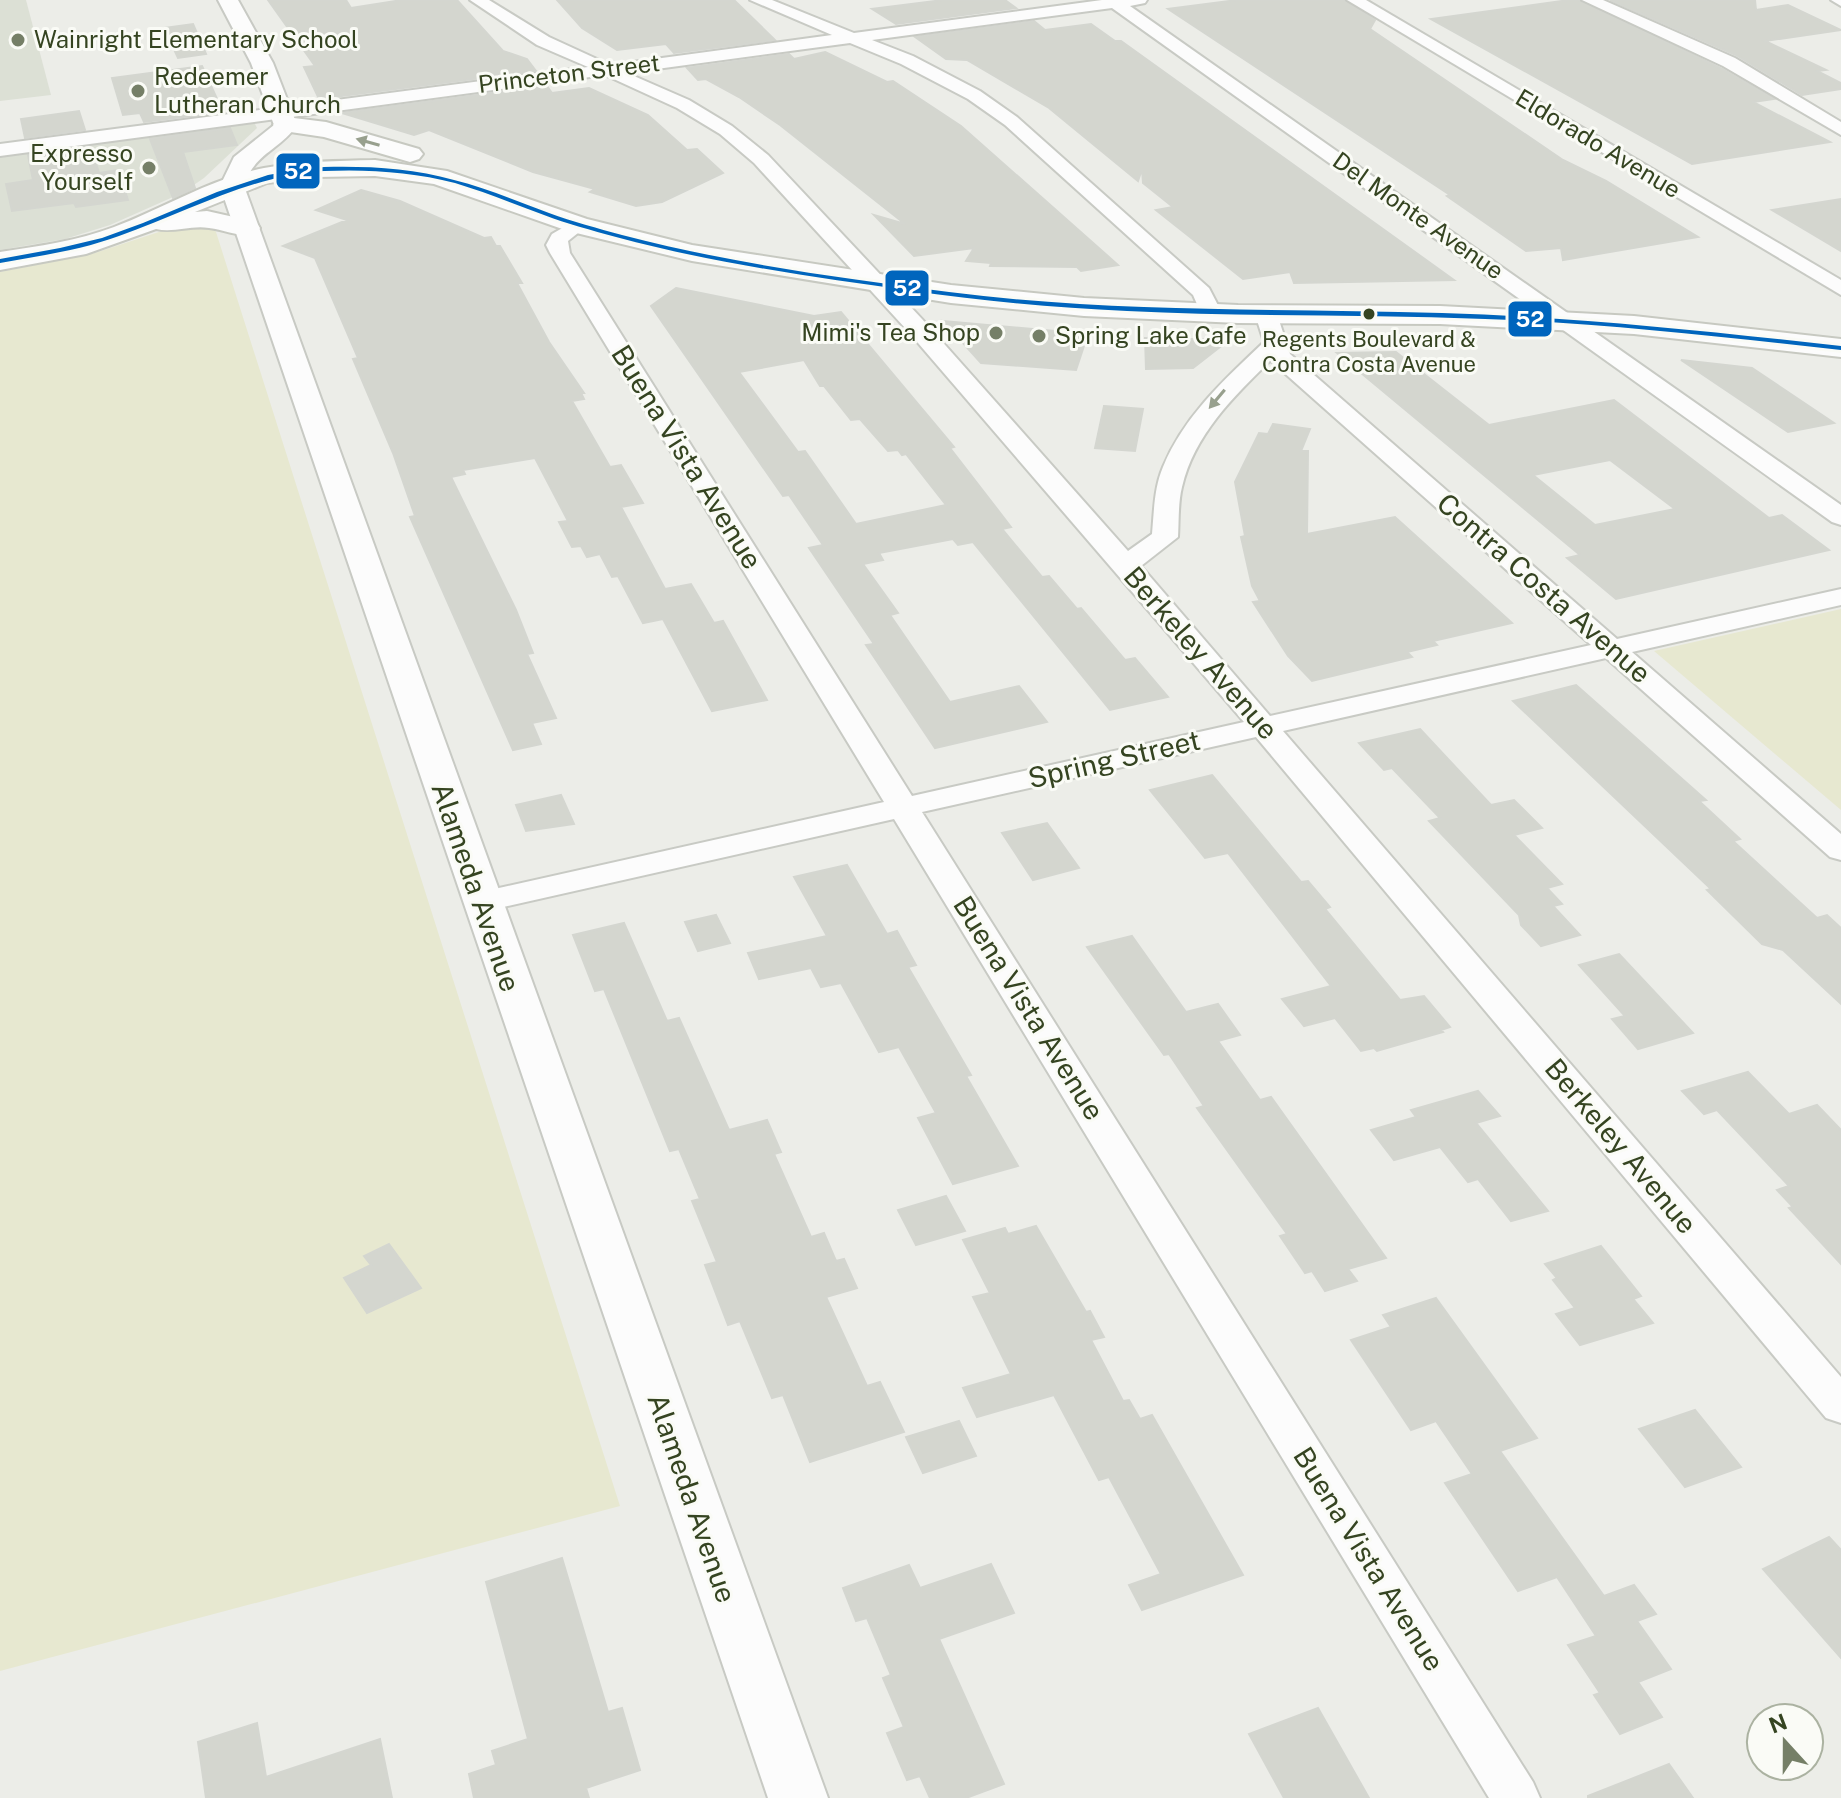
<svg xmlns="http://www.w3.org/2000/svg" width="1841" height="1798" font-family="'Public Sans',sans-serif">
	<style>
		.built { fill: #dce0d5 }
		.green { fill: #e7e8d0 }
		.building { fill: #d4d6cf; stroke: #d4d6d0; stroke-width: 2; fill-rule: evenodd }
		.lines { fill: none; stroke-linecap: round; stroke-linejoin: round }
		.minor-casing { stroke: #c8cac4; stroke-width: 4 }
		.tertiary-casing { stroke: #c8cac4; stroke-width: 4 }
		.secondary-casing { stroke: #c7c9c1; stroke-width: 4 }
		.minor { fill: #fcfcfc; fill-rule: evenodd }
		.tertiary { fill: #fcfcfc; fill-rule: evenodd }
		.secondary { fill: #fcfcfc; fill-rule: evenodd }
		.bus-1-casing { stroke: #fafbf6; stroke-width: 6 }
		.bus-1 { fill: #0065bd; fill-rule: evenodd }
		.oneway { fill: #98a08e }
		.poi-dot { fill: #757f67; stroke: #fafbf6; stroke-width: 3 }
		.bus-dot { fill: #354421; stroke: #fafbf6; stroke-width: 3 }
		.labels { text-anchor: middle; stroke-width: 6; stroke-linejoin: round; paint-order: stroke }
		.far-bus-label { font-size: 22px; fill: #354421; stroke: #fafbf6 }
		.far-poi-label { font-size: 24px; fill: #354421; stroke: #fafbf6; text-anchor: start }
		.far-street-label { font-size: 24px; fill: #354421; stroke: #fafbf6 }
		.street-label { font-size: 28px; fill: #354421; stroke: #fafbf6 }
		.line-badge { stroke: #fafbf6; stroke-width: 3 }
		.badge-label { font-size: 22px; text-anchor: middle; font-weight: bold; fill: #fff }
	</style>
	<rect width="100%" height="100%" fill="#ecede8"/>
	<g class="built">
		<polygon points="0,0 26,0 51,95 0,101"/>
		<polygon points="254,122 257,128 204,178 182,193 110,225 65,239 0,250 0,157"/>
	</g>
	<g class="green">
		<polygon points="174,227 212,227 216,232 620,1506 0,1671 0,272 95,253"/>
		<polygon points="1841,609 1841,810 1654,651"/>
	</g>
	<g class="building">
		<polygon points="268,0 346,0 351,8 402,0 457,0 503,51 527,59 536,71 319,99 304,67 315,66"/>
		<polygon points="557,0 734,0 775,40 674,53 666,44 617,50 582,28"/>
		<polygon points="943,0 1005,0 1016,8 896,24 872,9"/>
		<polygon points="1237,0 1344,0 1375,20 1370,29 1563,160 1606,181 1698,237 1563,260 1561,248 1526,251 1447,196 1450,195 1168,9"/>
		<polygon points="1569,0 1579,0 1722,69 1774,99 1753,102 1830,142 1692,164 1431,19"/>
		<polygon points="1610,0 1755,0 1756,10 1788,5 1841,30 1765,41 1826,70 1817,71 1841,83 1841,89 1802,95 1736,55"/>
		<polygon points="1034,21 1045,30 1091,24 1115,41 1121,41 1454,280 1294,283 1290,272 1243,279 1156,210 1173,207 1143,183 1142,169 1138,181 1049,108 967,60 946,59 915,37"/>
		<polygon points="193,24 206,54 178,58 164,28"/>
		<polygon points="825,52 887,82 893,81 961,126 1118,265 1081,271 1077,267 990,266 991,263 966,261 974,248 914,256 874,215 905,224 780,125 739,97 706,79 698,80 687,68 789,54 794,59"/>
		<polygon points="202,66 223,112 144,122 140,113 123,115 112,78"/>
		<polygon points="547,86 552,93 589,88 648,115 687,150 697,149 723,173 662,202 636,206 590,192 595,189 533,172 429,130 414,135 342,113"/>
		<polygon points="79,111 85,130 25,138 21,119"/>
		<polygon points="230,128 237,145 183,152 195,188 173,198 150,139"/>
		<polygon points="91,147 99,173 118,170 128,200 76,207 74,203 12,211 6,184 33,180 28,155"/>
		<polygon points="361,190 400,201 484,238 491,237 496,246 500,246 522,283 517,283 549,342 584,393 581,393 584,399 572,401 610,467 621,465 643,503 621,507 665,589 691,584 714,623 723,621 767,700 712,711 663,619 643,623 618,576 612,577 600,554 587,557 581,546 572,547 559,522 568,521 535,458 463,470 465,474 451,477 516,610 533,653 527,654 556,718 532,723 541,744 513,750 410,517 415,516 393,453 353,359 358,358 315,258 283,246 347,220 316,210"/>
		<polygon points="1841,199 1841,251 1772,210"/>
		<path d="M676,288L814,316L841,312L954,447L950,448L1011,527L1002,529L1042,577L1049,576L1077,609L1081,608L1125,660L1135,658L1168,697L1110,710L973,542L958,545L953,539L879,553L883,560L863,564L898,613L890,615L950,702L1019,686L1047,722L935,748L866,645L874,644L809,548L823,545L789,495L783,496L651,306ZM804,360L820,386H824L851,420L860,419L888,451L898,450L902,455L906,454L946,505L856,524L805,451L798,452L739,372Z"/>
		<polygon points="943,321 1088,334 1076,370 981,363"/>
		<polygon points="1145,338 1229,340 1193,368 1146,369"/>
		<path d="M1396,352L1489,425L1614,400L1769,518L1782,515L1829,550L1616,599L1567,558L1580,555L1337,353ZM1610,460L1675,509L1595,525L1533,475Z"/>
		<polygon points="1681,360 1752,368 1834,423 1788,432"/>
		<polygon points="1104,406 1143,409 1135,451 1095,448"/>
		<polygon points="1273,424 1310,429 1301,451 1308,451 1307,534 1395,517 1512,623 1433,641 1437,645 1407,652 1412,657 1312,681 1288,656 1253,602 1260,601 1252,586 1241,537 1245,536 1235,482 1259,433 1268,434"/>
		<polygon points="1576,685 1706,800 1699,801 1740,839 1733,841 1817,918 1827,915 1841,928 1841,1004 1783,950 1762,944 1707,890 1711,889 1513,701"/>
		<polygon points="1420,729 1491,805 1514,800 1542,828 1514,835 1562,884 1547,888 1562,904 1553,906 1580,935 1541,946 1521,925 1519,915 1429,821 1440,818 1392,768 1384,770 1359,743"/>
		<polygon points="1212,775 1301,882 1308,881 1330,907 1325,909 1400,1000 1424,996 1450,1027 1441,1030 1443,1032 1377,1051 1374,1048 1361,1051 1335,1018 1304,1026 1282,999 1331,986 1228,853 1205,858 1150,790"/>
		<polygon points="561,795 574,824 526,831 516,805"/>
		<polygon points="1047,823 1079,868 1033,880 1002,833"/>
		<polygon points="847,865 887,934 897,931 916,965 908,967 971,1075 966,1076 1018,1166 953,1184 918,1118 936,1113 899,1047 879,1052 841,983 821,987 811,968 759,979 748,953 827,936 794,877"/>
		<polygon points="716,915 730,943 698,951 685,922"/>
		<polygon points="624,923 667,1021 679,1018 729,1130 767,1120 781,1152 774,1154 811,1237 824,1233 836,1261 844,1259 857,1288 826,1297 867,1386 880,1382 904,1432 810,1462 783,1395 772,1398 740,1321 728,1325 705,1265 717,1262 692,1201 700,1199 679,1149 670,1151 604,989 595,991 573,935"/>
		<polygon points="1132,936 1186,1012 1218,1004 1240,1035 1218,1041 1260,1100 1271,1097 1386,1258 1348,1269 1357,1281 1325,1291 1312,1271 1305,1273 1280,1236 1287,1234 1197,1108 1204,1106 1169,1054 1164,1055 1087,947"/>
		<polygon points="1619,954 1693,1033 1638,1049 1612,1019 1625,1016 1579,965"/>
		<polygon points="1748,1072 1789,1114 1817,1105 1841,1130 1841,1264 1789,1208 1793,1207 1777,1190 1789,1186 1717,1110 1704,1114 1682,1091"/>
		<polygon points="1478,1091 1500,1116 1476,1123 1548,1211 1511,1221 1478,1179 1468,1182 1440,1147 1394,1160 1371,1130 1416,1117 1411,1110"/>
		<polygon points="946,1196 965,1231 916,1245 898,1210"/>
		<polygon points="1036,1226 1086,1312 1090,1311 1104,1337 1091,1340 1123,1401 1129,1400 1140,1419 1152,1415 1243,1575 1142,1610 1129,1585 1161,1574 1109,1477 1099,1480 1054,1395 977,1417 963,1388 1011,1374 973,1297 990,1293 963,1240 1005,1228 1008,1234"/>
		<polygon points="389,1244 421,1288 367,1313 344,1278 371,1265 364,1256"/>
		<polygon points="1601,1246 1641,1296 1633,1299 1653,1323 1580,1345 1556,1314 1575,1308 1553,1280 1557,1278 1545,1264"/>
		<polygon points="1436,1298 1537,1438 1500,1451 1604,1596 1634,1585 1656,1614 1637,1621 1671,1669 1638,1682 1662,1717 1620,1734 1594,1695 1600,1693 1568,1645 1596,1636 1557,1577 1518,1591 1445,1483 1472,1474 1436,1421 1411,1430 1351,1340 1391,1327 1383,1315"/>
		<polygon points="1695,1410 1741,1467 1685,1487 1639,1429"/>
		<polygon points="959,1421 976,1456 923,1473 906,1437"/>
		<polygon points="1829,1537 1841,1550 1841,1658 1763,1569"/>
		<polygon points="562,1558 608,1712 622,1708 640,1770 586,1788 589,1798 474,1798 469,1774 496,1765 492,1751 528,1739 486,1582"/>
		<polygon points="991,1564 1014,1613 939,1639 1004,1784 966,1798 930,1798 920,1776 907,1780 887,1733 904,1727 883,1678 891,1675 867,1618 856,1621 843,1588 909,1565 920,1588"/>
		<polygon points="1318,1708 1369,1798 1284,1798 1249,1734"/>
		<polygon points="257,1723 266,1777 380,1739 392,1798 206,1798 198,1742"/>
		<polygon points="1669,1764 1693,1798 1588,1798 1588,1796"/>
	</g>
	<g class="lines">
		<g class="minor-casing">
			<g id="minor">
				<path d="M470,0H489L549,37L610,65L832,35L750,0H772L854,33L1102,0H1147L1145,3L1130,6L1841,505V525L1832,522L1112,8L872,40L913,56L980,91L1017,117L1209,288L1222,313L1219,318H1203L1193,295L1005,125L968,99L901,64L850,43L627,73L689,100L732,126L768,155L922,319L1128,551L1152,534C1154,512 1154,488 1163,467C1184,416 1225,379 1264,342L1255,314L1266,308L1277,314L1290,354L1617,639L1841,589V605L1632,652L1841,834V860L1830,857L1606,658L1283,731L1841,1377V1423L1826,1418L1256,737L922,812L1533,1782L1540,1798H1489L894,819L481,912L470,909L465,902L470,895L481,892L884,802L550,253L546,245L552,234L578,219L588,225L568,241L570,253L912,796L1244,722L906,329L754,163L720,134L677,108L605,75L0,156V144L588,67L537,45ZM1271,360L1272,362L1591,645L1270,716L1141,566L1178,537C1179,521 1178,503 1182,487C1194,435 1234,396 1271,360Z"/>
				<polygon points="1347,0 1366,0 1841,280 1841,295"/>
				<polygon points="1582,0 1603,0 1735,58 1841,122 1841,135 1723,66"/>
				<polygon points="1831,0 1841,0 1841,6"/>
			</g>
		</g>
		<g class="tertiary-casing">
			<path id="tertiary" d="M218,0H238L273,63L297,125C279,151 254,153 244,186L828,1798H768L220,186L234,157L274,125L251,63Z"/>
		</g>
		<g class="secondary-casing">
			<g id="secondary">
				<polygon points="286,117 326,122 419,149 423,154 419,159 410,162 324,137 277,130 273,125 277,120"/>
				<path d="M375,160L447,171L587,219L692,245L951,285L1084,298L1238,305L1440,306L1634,316L1841,339V357L1634,334L1440,324L1238,323L1084,316L951,303L692,261L568,231L434,184L375,176L317,177L267,183L195,212L207,211L256,222L260,228L256,234C240,238 226,230 209,228C191,225 174,233 156,229L86,254L0,270V252C39,246 77,241 114,227C164,208 212,178 264,168C301,161 338,161 375,160Z"/>
			</g>
		</g>
		<use href="#minor" class="minor"/>
		<use href="#tertiary" class="tertiary"/>
		<use href="#secondary" class="secondary"/>
		<g class="bus-1-casing">
			<path id="bus-1" d="M324,167C368,166 411,168 454,180C486,188 517,201 549,213C573,222 597,228 622,235C729,263 840,278 949,292C1112,313 1277,308 1442,313C1575,317 1708,331 1841,346V350C1723,337 1604,323 1485,319C1366,314 1246,317 1127,311C1055,308 983,301 912,291C813,277 712,263 616,237C591,230 567,224 544,215C514,204 485,192 455,183C413,172 368,169 324,171C251,175 188,212 119,236C81,250 40,256 0,263V259L60,248L102,238L143,223L217,192L268,175L296,170Z"/>
		</g>
		<use href="#bus-1" class="bus-1"/>
	</g>
	<defs><path id="oneway-solid" d="M-6-.8H1V-3.2L6.5 0L1 3.2V.8H-6Z" transform="scale(2)"/></defs>
	<g class="oneway">
		<use href="#oneway-solid" transform="translate(368 142) rotate(-164)"/>
		<use href="#oneway-solid" transform="translate(1217 399) rotate(130)"/>
	</g>
	<g class="poi-dot">
		<circle cx="18" cy="40" r="8"/>
		<circle cx="138" cy="91" r="8"/>
		<circle cx="149" cy="168" r="8"/>
		<circle cx="996" cy="333" r="8"/>
		<circle cx="1039" cy="336" r="8"/>
	</g>
	<circle class="bus-dot" cx="1369" cy="314" r="7"/>
	<g class="labels">
		<g class="far-bus-label">
			<text x="1369" y="347">Regents Boulevard &amp;<tspan x="1369" dy="25">Contra Costa Avenue</tspan></text>
		</g>
		<g class="far-poi-label">
			<text x="34" y="48">Wainright Elementary School</text>
			<text x="154" y="85">Redeemer<tspan x="154" dy="28">Lutheran Church</tspan></text>
			<text x="133" y="162" text-anchor="end">Expresso<tspan x="133" dy="28">Yourself</tspan></text>
			<text x="980" y="341" text-anchor="end">Mimi's Tea Shop</text>
			<text x="1055" y="344">Spring Lake Cafe</text>
		</g>
		<g class="far-street-label">
			<text transform="translate(569 74) rotate(-7)" y="8">Princeton Street</text>
			<text transform="translate(1598 144) rotate(31)" y="8">Eldorado Avenue</text>
			<text transform="translate(1418 216) rotate(35)" y="8">Del Monte Avenue</text>
		</g>
		<g class="street-label">
			<text transform="translate(687 457) rotate(58)" y="10">Buena Vista Avenue</text>
			<text transform="translate(1544 588) rotate(41)" y="10">Contra Costa Avenue</text>
			<text transform="translate(1201 653) rotate(49)" y="10">Berkeley Avenue</text>
			<text transform="translate(1114 759) rotate(-13)" y="10">Spring Street</text>
			<text transform="translate(476 887) rotate(71)" y="10">Alameda Avenue</text>
			<text transform="translate(1029 1008) rotate(58)" y="10">Buena Vista Avenue</text>
			<text transform="translate(1621 1146) rotate(50)" y="10">Berkeley Avenue</text>
			<text transform="translate(692 1498) rotate(71)" y="10">Alameda Avenue</text>
			<text transform="translate(1369 1559) rotate(58)" y="10">Buena Vista Avenue</text>
		</g>
	</g>
	<g class="line-badge">
		<rect x="275" y="152" width="46" height="38" rx="8" fill="#0065bd"/>
		<rect x="884" y="269" width="46" height="38" rx="8" fill="#0065bd"/>
		<rect x="1507" y="300" width="46" height="38" rx="8" fill="#0065bd"/>
	</g>
	<g class="badge-label">
		<text x="298" y="179">52</text>
		<text x="907" y="296">52</text>
		<text x="1530" y="327">52</text>
	</g>
	<g transform="translate(1785 1742) rotate(339)"><circle r="38" fill="#fafbf6" stroke="#abb2a1" stroke-width="2"/>
	<path d="M0-6L14 30L0 20L-14 30Z" fill="#757f67"/>
	<text y="-12" font-size="22" font-weight="bold" text-anchor="middle" fill="#354421">N</text>
	</g>
</svg>
